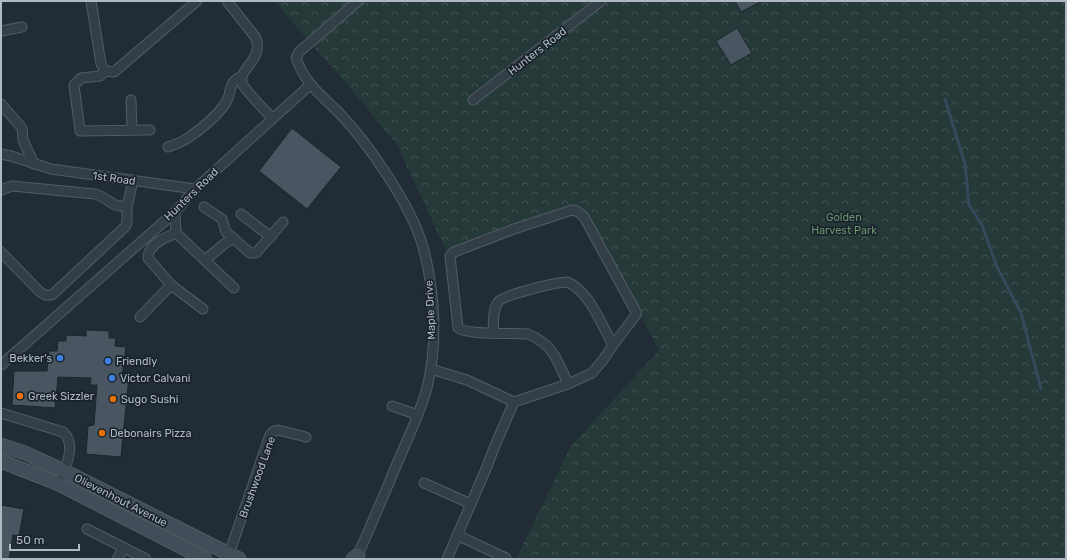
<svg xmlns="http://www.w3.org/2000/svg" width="1067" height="560" font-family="Rubik,sans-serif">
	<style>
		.forest { fill: url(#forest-crowns) }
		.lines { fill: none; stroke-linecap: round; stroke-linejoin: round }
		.stream { stroke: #35495d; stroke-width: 3 }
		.building { fill: #495662; stroke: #1c252d }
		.street-casing { stroke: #515c65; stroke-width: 11 }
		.secondary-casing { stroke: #515c65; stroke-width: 15 }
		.street { stroke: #343e47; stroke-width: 9 }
		.secondary { stroke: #424d5a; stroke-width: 13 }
		.shop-dot { fill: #3f7fe0; stroke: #1a232b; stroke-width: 1.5 }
		.food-dot { fill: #e8710a; stroke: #1a232b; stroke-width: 1.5 }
		.labels { text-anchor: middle; stroke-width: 3.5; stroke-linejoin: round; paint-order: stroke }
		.street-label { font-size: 11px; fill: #aeb9c4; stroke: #1a232b }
		.park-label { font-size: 11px; fill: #67936d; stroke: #1a232b }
		.poi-label { font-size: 11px; fill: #aeb9c4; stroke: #1a232b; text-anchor: start }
	</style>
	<defs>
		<pattern id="forest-crowns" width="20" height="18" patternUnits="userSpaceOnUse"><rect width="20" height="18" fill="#243938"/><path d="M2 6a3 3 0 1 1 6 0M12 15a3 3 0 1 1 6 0" fill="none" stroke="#415453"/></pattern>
	</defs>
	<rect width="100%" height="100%" fill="#212c36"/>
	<polygon class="forest" points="274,1 1066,1 1066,559 516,559 571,446 659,350 581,205 446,250 397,145 345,82"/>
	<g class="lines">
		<polyline class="stream" points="945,99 965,164 969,205 982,225 997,267 1021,313 1041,389"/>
	</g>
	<g class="building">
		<polygon points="735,1 762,1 741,12"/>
		<polygon points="737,28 752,53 731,65 716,41"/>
		<polygon points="292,128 341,167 307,209 259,171"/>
		<polygon points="86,330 109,331 109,338 116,338 115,346 126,347 122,376 129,376 121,457 86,454 88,426 94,425 97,385 90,385 91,378 58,377 55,408 12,405 14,371 47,371 49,351 57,351 58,341 66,341 66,335 86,336"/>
		<polygon points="1,505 24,509 19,536 13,535 9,559 1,559"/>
	</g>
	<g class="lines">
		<g class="street-casing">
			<g id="street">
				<polyline points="91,1 101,64 105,71 114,72 197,1"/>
				<path d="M227,1L256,38C264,60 237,70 242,83C246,92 265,110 272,118"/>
				<polyline points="1,31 22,27"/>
				<polyline points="105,71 100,76 81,78 74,85 80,131 150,130"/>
				<polyline points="131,100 132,130"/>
				<polyline points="473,100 601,1"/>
				<polyline points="1,104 22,128 23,140 34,164"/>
				<path d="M168,147C174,145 182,142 188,138C201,129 216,117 225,104C233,93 226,83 242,76"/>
				<polyline points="1,154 11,156 51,169 195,189"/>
				<path d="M1,190L12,186L95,194C108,197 114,210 127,205"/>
				<polyline points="204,207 222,219 226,232 233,238 223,245 205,260"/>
				<polyline points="175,212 176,233 234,288"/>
				<polyline points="241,214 271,237"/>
				<polyline points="233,238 250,253 256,253 283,222"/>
				<polyline points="1,252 39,291 45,295 52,295 125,227 127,223 127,205 128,203 133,180"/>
				<polyline points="171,285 203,309"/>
				<path d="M140,317L171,285L148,258C148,244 165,238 176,233"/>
				<path d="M493,333C494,324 492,310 498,302C503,295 557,282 567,282C589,290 602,326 613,345"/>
				<polyline points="1,365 175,212 195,189 310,85"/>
				<path d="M431,369L467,380L514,402L568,384L592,373L603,360L613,345L636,315V312L584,217L577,211L572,210L514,229L454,252L450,256L458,328C467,335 514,333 528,334C554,345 557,360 568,384"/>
				<polyline points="392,406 418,415"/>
				<path d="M1,413L63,432C78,445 64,469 59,484"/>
				<polyline points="424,483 471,504"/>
				<polyline points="87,529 146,559"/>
				<polyline points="457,535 506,558"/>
				<polyline points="229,554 270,435 274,431 278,430 306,437"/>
				<polyline points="117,559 124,548"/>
				<path d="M356,559C371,526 385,492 399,459C409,436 420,413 427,388C438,343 435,291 423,247C416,222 399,193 385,172C372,152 358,133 342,116C323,96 306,86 296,58L299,52L358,1"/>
				<polyline points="447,559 486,469 494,448 514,402"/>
			</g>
		</g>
		<g class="secondary-casing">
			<g id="secondary">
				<polyline points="1,445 25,453 64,471 239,559"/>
				<polyline points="1,461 59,484 205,559"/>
				<polyline points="353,559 358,555"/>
			</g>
		</g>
		<use href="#street" class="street"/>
		<use href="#secondary" class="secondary"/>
	</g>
	<g class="shop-dot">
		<circle cx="60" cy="358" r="4"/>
		<circle cx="108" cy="361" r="4"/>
		<circle cx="112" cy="378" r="4"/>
	</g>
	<g class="food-dot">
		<circle cx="20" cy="396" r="4"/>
		<circle cx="113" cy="399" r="4"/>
		<circle cx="102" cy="433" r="4"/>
	</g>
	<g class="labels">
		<g class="street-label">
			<text transform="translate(537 51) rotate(-38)" y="4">Hunters Road</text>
			<text transform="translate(114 178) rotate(8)" y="4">1st Road</text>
			<text transform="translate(191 194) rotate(-44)" y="4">Hunters Road</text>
			<text transform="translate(430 310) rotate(-93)" y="4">Maple Drive</text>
			<text transform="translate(257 477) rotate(-70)" y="4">Brushwood Lane</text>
			<text transform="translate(121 500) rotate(27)" y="4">Olievenhout Avenue</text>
		</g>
		<g class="park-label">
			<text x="844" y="221">Golden<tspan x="844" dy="13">Harvest Park</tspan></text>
		</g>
		<g class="poi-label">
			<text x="52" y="362" text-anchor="end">Bekker's</text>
			<text x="116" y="365">Friendly</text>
			<text x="120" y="382">Victor Calvani</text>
			<text x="28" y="400">Greek Sizzler</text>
			<text x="121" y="403">Sugo Sushi</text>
			<text x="110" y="437">Debonairs Pizza</text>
		</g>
	</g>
	<rect width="1067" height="560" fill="none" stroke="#aeb9c4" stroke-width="4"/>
	<path d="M10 544v6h69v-6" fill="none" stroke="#aeb9c4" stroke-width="2"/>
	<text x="16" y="544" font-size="12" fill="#aeb9c4" stroke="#1a232b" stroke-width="3" paint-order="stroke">50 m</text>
</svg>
